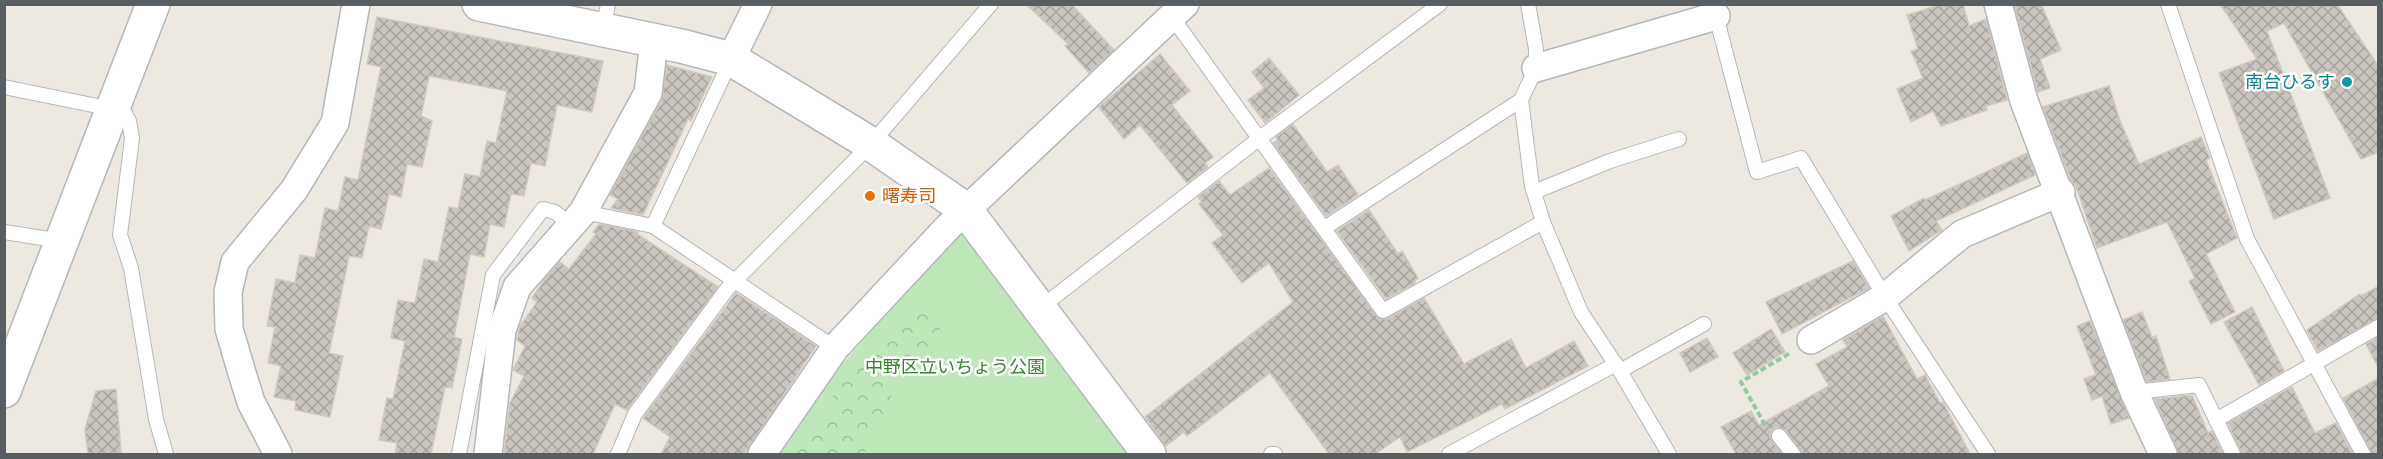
<svg xmlns="http://www.w3.org/2000/svg" width="2383" height="459" font-family="Quicksand,'Noto Sans JP',sans-serif">
	<style>
		.green { fill: #bee7ba }
		.forest { fill: url(#forest-crowns) }
		.building { fill: url(#building-cross-hatch); stroke: #d2c9be; stroke-width: 1.5 }
		.lines { fill: none; stroke-linecap: round; stroke-linejoin: round }
		.service-casing { stroke: #b3b7bc; stroke-width: 16 }
		.minor-casing { stroke: #b3b7bc; stroke-width: 30 }
		.tertiary-casing { stroke: #b3b7bc; stroke-width: 36 }
		.path { stroke: #94cb9e; stroke-width: 4; stroke-dasharray: 6 3; stroke-linecap: butt }
		.service { stroke: #fff; stroke-width: 14 }
		.minor { stroke: #fff; stroke-width: 27 }
		.tertiary { stroke: #fff; stroke-width: 33 }
		.culture-dot { fill: #0f9aa8; stroke: #fff; stroke-width: 2 }
		.food-dot { fill: #e8710a; stroke: #fff; stroke-width: 2 }
		.labels { text-anchor: middle; stroke-width: 5; stroke-linejoin: round; paint-order: stroke }
		.culture-label { font-size: 18px; fill: #0d838f; stroke: #fff; text-anchor: end }
		.food-label { font-size: 18px; fill: #c56008; stroke: #fff; text-anchor: start }
		.park-label { font-size: 18px; fill: #33842e; stroke: #fff }
	</style>
	<defs>
		<pattern id="forest-crowns" width="20" height="18" patternUnits="userSpaceOnUse" patternTransform="scale(1.5)"><rect width="20" height="18" fill="#bee7ba"/><path d="M2 6a3 3 0 1 1 6 0M12 15a3 3 0 1 1 6 0" fill="none" stroke="#9dbe9b"/></pattern>
		<pattern id="building-cross-hatch" width="8" height="8" patternUnits="userSpaceOnUse" patternTransform="scale(1.5)"><rect width="8" height="8" fill="#cac5bf"/><path d="M0 0l8 8M0 8l8-8" fill="none" stroke="#a7a39f"/></pattern>
	</defs>
	<rect width="100%" height="100%" fill="#ede9e0"/>
	<polygon class="green" points="959,230 1133,454 778,454 827,382"/>
	<polygon class="forest" points="920,312 935,320 942,333 913,361 891,396 864,454 797,454 841,383 901,317"/>
	<g class="building">
		<polygon points="1026,4 1071,4 1114,50 1089,73 1065,46 1068,44"/>
		<polygon points="1943,4 1963,4 1969,26 1986,19 2007,100 1986,106 1987,110 1941,126 1933,111 1911,122 1897,89 1923,78 1911,51 1918,49 1907,15"/>
		<polygon points="2020,4 2041,4 2061,50 2040,59 2050,88 2038,92 2015,7"/>
		<polygon points="2220,4 2337,4 2379,67 2379,152 2361,159 2284,23 2267,31 2330,198 2274,219 2219,73 2257,59"/>
		<polygon points="377,17 603,61 592,112 557,105 545,166 531,163 524,196 511,194 504,227 490,224 484,257 470,254 454,337 462,339 452,388 445,387 431,454 395,454 397,443 379,440 387,398 393,399 405,341 391,338 398,300 415,303 424,259 438,262 449,207 458,209 465,174 480,177 487,141 496,143 507,91 429,76 421,116 432,121 422,167 407,164 401,197 389,194 381,229 369,226 362,258 349,256 329,353 343,356 330,417 295,410 296,401 274,397 281,366 268,363 275,327 267,326 276,279 295,283 300,255 315,258 325,208 338,211 345,177 358,180 381,67 367,64"/>
		<polygon points="1160,54 1190,91 1172,105 1213,157 1205,163 1208,167 1187,183 1140,125 1124,139 1099,107"/>
		<polygon points="1269,58 1299,95 1265,123 1248,100 1264,88 1252,72"/>
		<polygon points="667,65 712,77 691,121 688,119 643,215 611,208 618,199 610,195 662,100"/>
		<polygon points="2109,86 2120,121 2139,164 2201,137 2210,158 2206,160 2237,238 2206,254 2235,312 2211,324 2189,281 2195,278 2167,222 2097,248 2076,186 2071,180 2043,107"/>
		<polygon points="1293,124 1327,172 1338,165 1358,195 1326,216 1273,143 1278,140 1276,137"/>
		<polygon points="2027,153 2035,175 1936,221 1942,230 1909,251 1891,216 1924,198 1925,200"/>
		<polygon points="1269,168 1379,319 1387,319 1424,298 1464,364 1511,339 1526,368 1574,341 1588,366 1505,409 1502,404 1407,452 1400,437 1375,454 1329,454 1270,373 1187,436 1184,432 1166,446 1145,417 1293,302 1269,263 1242,283 1212,243 1223,235 1199,204 1202,202 1198,197 1219,181 1230,195"/>
		<polygon points="1369,210 1398,254 1402,251 1418,278 1414,281 1415,283 1386,299 1337,231"/>
		<polygon points="599,224 638,232 637,234 718,287 627,410 615,404 593,454 504,454 510,403 524,376 513,370 525,346 517,340 520,326 537,302 532,298 545,279 560,262 569,269 596,234 593,232"/>
		<polygon points="1853,261 1869,288 1782,334 1766,302"/>
		<polygon points="2379,286 2379,318 2318,351 2307,330 2360,294 2361,296"/>
		<polygon points="736,293 816,346 744,454 661,454 670,437 643,418"/>
		<polygon points="2252,307 2284,371 2259,385 2224,322"/>
		<polygon points="2142,312 2152,337 2156,336 2170,379 2147,382 2123,320"/>
		<polygon points="1883,316 1917,379 1925,375 1940,403 1943,402 1970,454 1802,454 1786,430 1778,427 1773,429 1770,437 1782,454 1736,454 1721,427 1751,411 1759,425 1829,386 1816,364 1847,347 1843,340"/>
		<polygon points="2090,321 2129,418 2111,424 2102,396 2092,400 2084,379 2096,375 2077,326"/>
		<polygon points="1771,329 1785,352 1747,375 1733,353"/>
		<polygon points="2379,337 2379,369 2366,344"/>
		<polygon points="1707,338 1718,357 1690,372 1680,353"/>
		<polygon points="2379,378 2379,454 2372,454 2343,398"/>
		<polygon points="2292,387 2315,433 2336,423 2353,454 2242,454 2228,423"/>
		<polygon points="116,389 121,453 88,454 85,429 96,391"/>
		<polygon points="2192,395 2208,433 2212,431 2223,454 2179,454 2155,399"/>
	</g>
	<g class="lines">
		<g class="service-casing">
			<g id="service">
				<polyline points="1528,4 1536,49 1536,68 1521,100 1532,186 1543,222 1581,312 1620,371 1669,454"/>
				<polyline points="2168,4 2247,239 2363,454"/>
				<polyline points="1715,12 1757,172 1801,158 1885,297 1988,454"/>
				<polyline points="1172,17 1383,311 1543,222"/>
				<polyline points="603,31 608,4"/>
				<polyline points="731,60 653,226 835,348"/>
				<polyline points="4,87 112,109"/>
				<polyline points="119,103 129,121 132,138 120,235 131,268 156,419 166,454"/>
				<polyline points="1534,192 1610,161 1679,139"/>
				<polyline points="583,212 653,226"/>
				<polyline points="1326,227 1521,100"/>
				<polyline points="4,232 62,241"/>
				<polyline points="1040,308 1260,138 1440,4"/>
				<polyline points="1620,371 1704,324"/>
				<polyline points="2134,392 2199,385 2233,454"/>
				<polyline points="2216,420 2378,327"/>
				<polyline points="1779,436 1793,454"/>
				<polyline points="459,454 493,275 543,209 555,212 571,226"/>
				<polyline points="618,454 635,414 727,289 871,144 991,4"/>
				<polyline points="1271,454 1275,454"/>
				<polyline points="1449,454 1616,364"/>
			</g>
		</g>
		<g class="minor-casing">
			<g id="minor">
				<polyline points="1998,4 2024,101 2134,392 2163,454"/>
				<polyline points="731,59 758,4"/>
				<polyline points="1536,68 1716,16"/>
				<polyline points="1811,340 1885,297 1962,234 2061,192"/>
				<polyline points="278,454 251,402 242,373 229,329 228,292 235,262 294,190 335,123 356,4"/>
				<polyline points="488,454 502,330 517,287 583,212 648,93 654,41"/>
				<polyline points="762,454 835,348 947,228 1185,4"/>
			</g>
		</g>
		<g class="tertiary-casing">
			<g id="tertiary">
				<polyline points="479,4 681,46 731,59 871,144 965,209 1149,454"/>
				<polyline points="4,391 153,4"/>
			</g>
		</g>
		<polyline class="path" points="1765,425 1741,382 1790,353"/>
		<use href="#service" class="service"/>
		<use href="#minor" class="minor"/>
		<use href="#tertiary" class="tertiary"/>
	</g>
	<circle class="culture-dot" cx="2347" cy="82" r="6"/>
	<circle class="food-dot" cx="870" cy="196" r="6"/>
	<g class="labels">
		<g class="culture-label">
			<text x="2335" y="88">南台ひるす</text>
		</g>
		<g class="food-label">
			<text x="882" y="202">曙寿司</text>
		</g>
		<g class="park-label">
			<text x="955" y="373">中野区立いちょう公園</text>
		</g>
	</g>
	<rect width="2383" height="459" fill="none" stroke="#595e62" stroke-width="12"/>
</svg>
